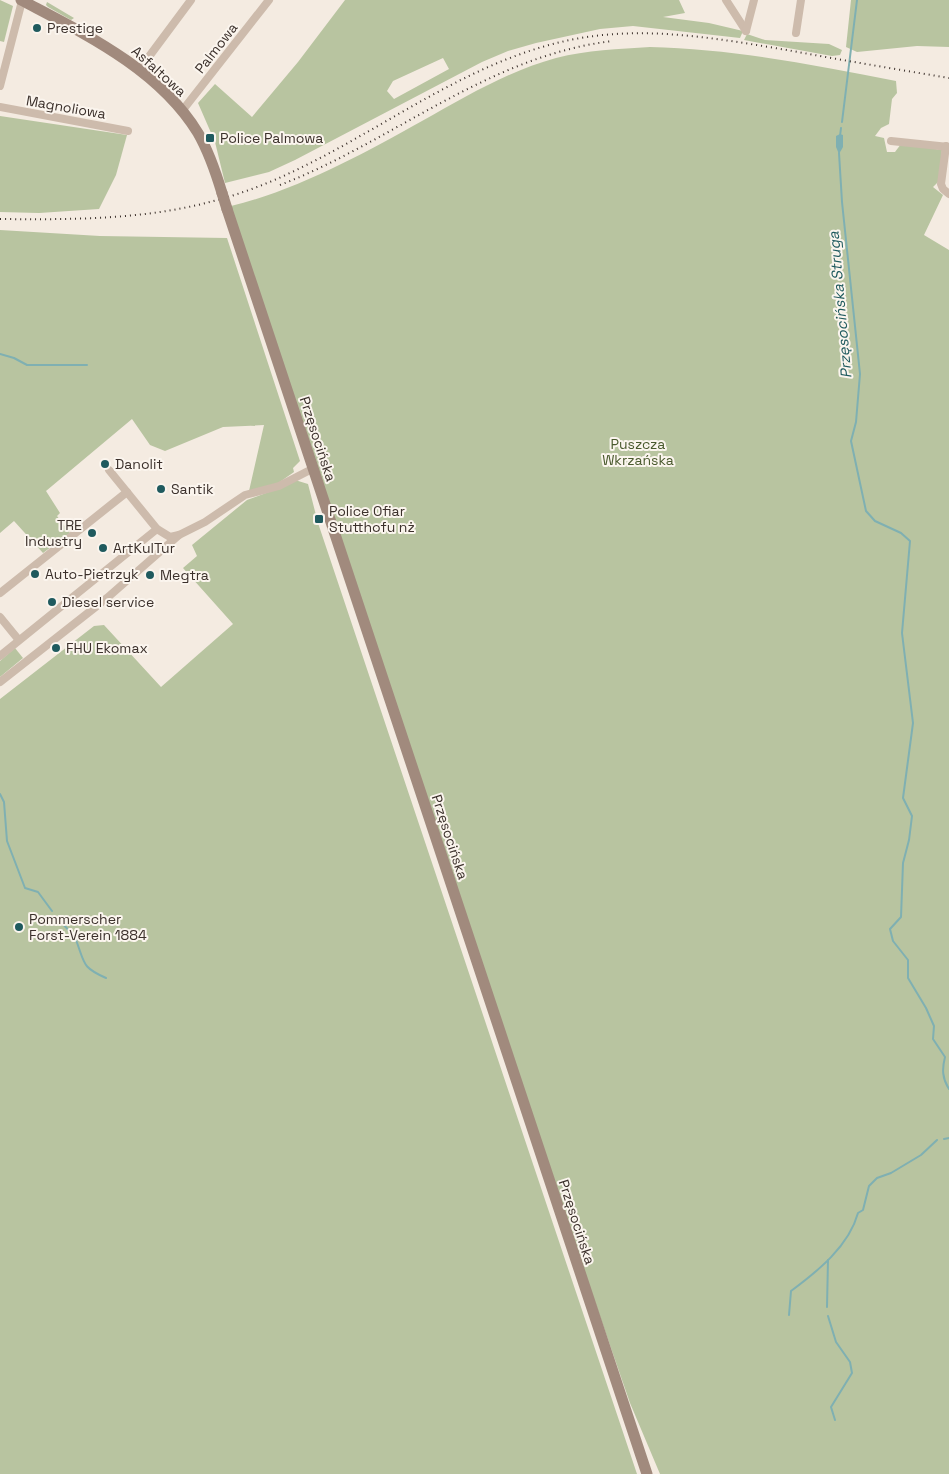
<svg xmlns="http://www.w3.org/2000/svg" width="949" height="1474" font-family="'Space Grotesk',sans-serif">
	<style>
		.green { fill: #b8c4a0; fill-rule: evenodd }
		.water { fill: #7fb0b2 }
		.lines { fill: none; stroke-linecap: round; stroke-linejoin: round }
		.stream { stroke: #7fb0b2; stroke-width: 2 }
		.street { stroke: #cdbbac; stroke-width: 8 }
		.secondary { stroke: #a18a7d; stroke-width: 11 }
		.rail { stroke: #3b302b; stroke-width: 2; stroke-dasharray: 1 4; stroke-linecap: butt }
		.secondary-bridge { stroke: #a18a7d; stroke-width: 11 }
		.poi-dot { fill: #1f5a5e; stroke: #fbf5ee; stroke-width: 2 }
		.labels { text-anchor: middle; stroke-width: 4; stroke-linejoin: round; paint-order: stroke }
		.poi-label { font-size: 14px; fill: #3b302b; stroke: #fbf5ee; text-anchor: start }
		.street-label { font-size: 14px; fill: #3b302b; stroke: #fbf5ee }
		.park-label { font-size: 14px; fill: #4a5a2e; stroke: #fbf5ee }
		.water-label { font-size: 15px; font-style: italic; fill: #1f5a5e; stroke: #fbf5ee }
	</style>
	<rect width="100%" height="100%" fill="#f4ebe1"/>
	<g class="green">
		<polygon points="0,0 13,6 4,42 0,41"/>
		<path d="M345,0H679L685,13L663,17L709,23L743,31L740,38L633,26L600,29L536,43L508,51L482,62L295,160L269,172L225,183L215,142L198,103L215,84L252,117L298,62ZM443,58L449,69L394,99L387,91L393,81Z"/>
		<polygon points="851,0 949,0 949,47 917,46 857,52 846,47"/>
		<polygon points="47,2 74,18 71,20 48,7 46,5"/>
		<polygon points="747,34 765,40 829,44 842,50 840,55 832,56 744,40"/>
		<path d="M650,47C733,49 815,65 896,81L897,93L892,99L889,124L881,128L875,136L884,138L887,152H895L901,144L942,150L939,181L933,187L943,195L924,235L949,250V1474H660L630,1403L575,1244L314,462L231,206C295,191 365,153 422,121C465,97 508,71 556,58C587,50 619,49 650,47Z"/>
		<polygon points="0,116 127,135 116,175 99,209 39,213 0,212"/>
		<polygon points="0,230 100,236 227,238 300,461 293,468 294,472 277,484 249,491 264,425 223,427 165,451 150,445 132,419 46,491 60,513 57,516 70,533 43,553 14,521 0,533"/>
		<polygon points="295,480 308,484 318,523 637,1474 0,1474 0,699 94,626 104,625 161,687 233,624 183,568 197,556 192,545 247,500 282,487"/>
		<polygon points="15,648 23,658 0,677 0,661"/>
	</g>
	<polygon class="water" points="840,134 843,135 843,147 839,154 836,147 836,136"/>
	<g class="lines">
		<g class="stream">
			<polyline points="842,122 857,0"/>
			<polyline points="840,136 841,128"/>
			<path d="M839,153L842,202L860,374L856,422L851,441L866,511L875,521L901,533L910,541L902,633L913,723L903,798L912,816L909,840L903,863L901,917L890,929L893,941L908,960V978L926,1008L934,1026L933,1039L945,1057C942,1069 942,1078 949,1089"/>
			<polyline points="0,354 14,358 27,365 87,365"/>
			<polyline points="0,794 4,802 7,841 25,888 38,892 52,911"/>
			<path d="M58,919C63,925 73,933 76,940C85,963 81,967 106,978"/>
			<polyline points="944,1139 949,1138"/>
			<polyline points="827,1307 828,1260"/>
			<path d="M789,1315L791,1291C818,1271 849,1246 858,1213L863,1210L869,1186L877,1178L891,1173L921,1155L937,1140"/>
			<polyline points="828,1316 836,1342 850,1362 852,1373 831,1407 835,1420"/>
		</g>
		<g class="street">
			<polyline points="726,0 746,31"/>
			<polyline points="746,31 754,0"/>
			<polyline points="796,33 801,0"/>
			<polyline points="139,70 191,0"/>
			<polyline points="0,86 22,1"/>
			<polyline points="0,107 128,131"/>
			<polyline points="182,111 269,0"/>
			<polyline points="891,141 949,147"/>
			<polyline points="946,146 941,184 943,189 949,194"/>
			<polyline points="109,470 157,529 170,537 179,535 205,522 245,495 279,486 312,469"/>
			<polyline points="0,593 127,492"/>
			<polyline points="0,617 18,639"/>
			<polyline points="0,656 157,529"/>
			<polyline points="0,682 107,598 179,535"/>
		</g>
		<g class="secondary">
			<path d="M21,0C85,34 159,69 198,133C209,152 216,173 222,193"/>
			<polyline points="227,209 647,1474"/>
		</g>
		<g class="rail">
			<path d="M280,185C392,142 490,55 613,41"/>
			<path d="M0,219C106,220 194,219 292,172C384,129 468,61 570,40C643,25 714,38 787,50C841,60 895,69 949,78"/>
		</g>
		<polyline class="secondary-bridge" points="222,193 227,209"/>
	</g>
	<g class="poi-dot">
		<circle cx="37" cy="28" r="5"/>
		<rect x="205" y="133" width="10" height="10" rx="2.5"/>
		<circle cx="105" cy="464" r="5"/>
		<circle cx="161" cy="489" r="5"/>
		<rect x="314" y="514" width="10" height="10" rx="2.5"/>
		<circle cx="92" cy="533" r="5"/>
		<circle cx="103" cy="548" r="5"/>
		<circle cx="35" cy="574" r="5"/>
		<circle cx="150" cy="575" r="5"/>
		<circle cx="52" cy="602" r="5"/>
		<circle cx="56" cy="648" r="5"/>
		<circle cx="19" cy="927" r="5"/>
	</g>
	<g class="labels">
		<g class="poi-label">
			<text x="47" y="33">Prestige</text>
			<text x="220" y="143">Police Palmowa</text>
			<text x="115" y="469">Danolit</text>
			<text x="171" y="494">Santik</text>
			<text x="329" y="516">Police Ofiar<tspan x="329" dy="16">Stutthofu nż</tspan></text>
			<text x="82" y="530" text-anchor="end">TRE<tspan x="82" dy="16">Industry</tspan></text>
			<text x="113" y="553">ArtKulTur</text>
			<text x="45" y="579">Auto-Pietrzyk</text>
			<text x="160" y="580">Megtra</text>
			<text x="62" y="607">Diesel service</text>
			<text x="66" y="653">FHU Ekomax</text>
			<text x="29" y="924">Pommerscher<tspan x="29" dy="16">Forst-Verein 1884</tspan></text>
		</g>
		<g class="street-label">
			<text transform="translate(216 48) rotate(-52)" y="5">Palmowa</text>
			<text transform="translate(159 71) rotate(42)" y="5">Asfaltowa</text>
			<text transform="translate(66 107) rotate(10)" y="5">Magnoliowa</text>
			<text transform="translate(318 439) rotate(72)" y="5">Przęsocińska</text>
			<text transform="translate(450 837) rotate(72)" y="5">Przęsocińska</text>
			<text transform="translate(577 1222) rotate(72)" y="5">Przęsocińska</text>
		</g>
		<g class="park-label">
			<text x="638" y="449">Puszcza<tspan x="638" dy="16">Wkrzańska</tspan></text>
		</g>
		<g class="water-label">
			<text transform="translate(840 305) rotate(-95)" y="5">Przęsocińska Struga</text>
		</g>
	</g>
</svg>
